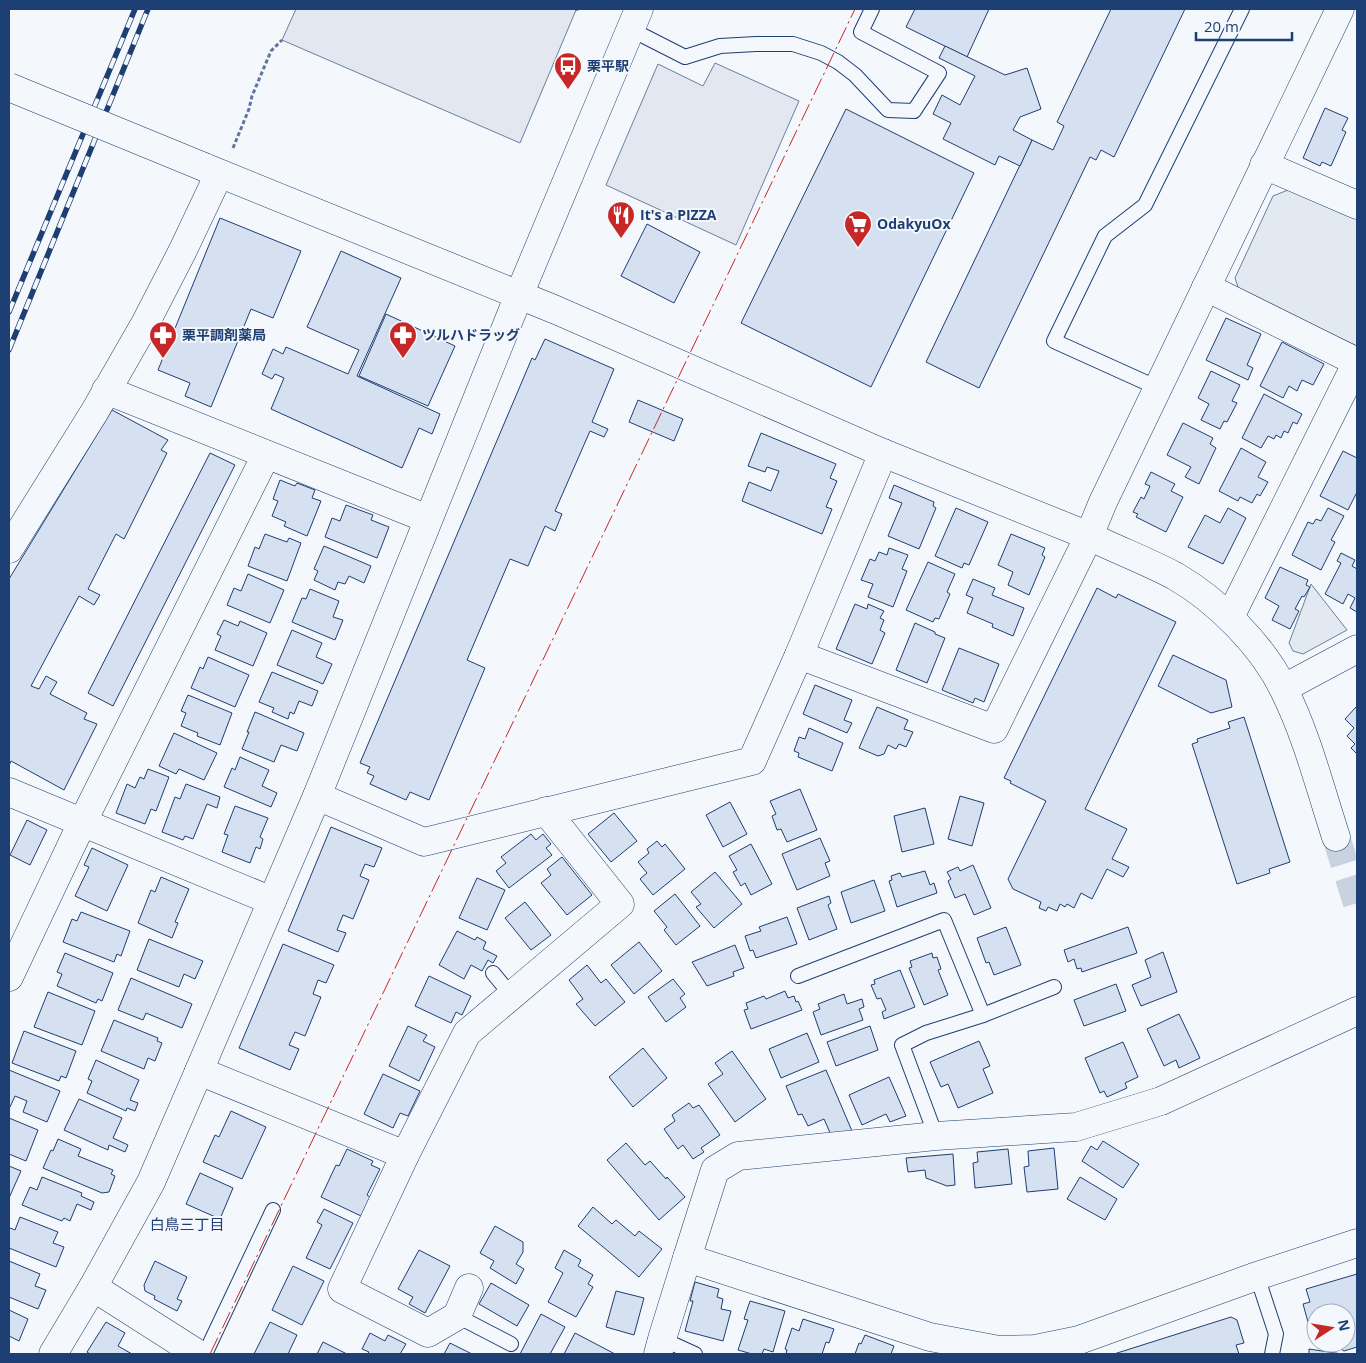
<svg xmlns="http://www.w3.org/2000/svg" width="1366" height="1363" font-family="'Open Sans','Noto Sans JP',sans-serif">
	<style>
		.green { fill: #e3e9f0; stroke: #687fa3 }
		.parking { fill: #e3e8f0; stroke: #687fa3 }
		.building { fill: #d5e0f0; stroke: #1d3f73 }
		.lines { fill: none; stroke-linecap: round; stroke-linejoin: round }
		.minor-tunnel { stroke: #c9d2e0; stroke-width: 28; stroke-dasharray: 28 14; stroke-linecap: butt }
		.service-casing { stroke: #1d3f73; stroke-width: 16 }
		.minor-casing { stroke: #1d3f73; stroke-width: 29 }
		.tertiary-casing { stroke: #1d3f73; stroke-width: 29 }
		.path { stroke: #5e769c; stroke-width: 3; stroke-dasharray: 4 2.5; stroke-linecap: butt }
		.service { stroke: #f4f7fb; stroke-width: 14 }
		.minor { stroke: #f4f7fb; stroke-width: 28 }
		.tertiary { stroke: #f4f7fb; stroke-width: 28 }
		.rail-casing { stroke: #1d3f73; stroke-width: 5.5 }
		.rail { stroke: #f4f7fb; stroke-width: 4; stroke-dasharray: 11; stroke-linecap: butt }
		.tertiary-bridge-casing { stroke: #1d3f73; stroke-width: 29; stroke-linecap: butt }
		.tertiary-bridge { stroke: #f4f7fb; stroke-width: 28 }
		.power { stroke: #c62828; stroke-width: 1; stroke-dasharray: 18 4 2.5 4; stroke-linecap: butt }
		.labels { text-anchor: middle; stroke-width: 4; stroke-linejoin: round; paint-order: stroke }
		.poi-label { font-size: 14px; font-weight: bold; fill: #1d3f73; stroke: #f4f7fb; text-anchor: start }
		.neighbourhood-label { font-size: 15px; fill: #1d3f73; stroke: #f4f7fb }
	</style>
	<rect width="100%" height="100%" fill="#f4f7fb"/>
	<g class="green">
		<polygon points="1288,190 1357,218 1357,346 1239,290 1235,278 1273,196"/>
		<polygon points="1311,584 1347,630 1303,654 1293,651 1289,643"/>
	</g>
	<g class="parking">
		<polygon points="296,9 572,9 576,10 520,143 282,40"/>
		<polygon points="715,63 799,101 736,245 606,185 658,64 703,86"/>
	</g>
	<g class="building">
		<polygon points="915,9 989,9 967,57 906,27"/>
		<polygon points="1111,9 1185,9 1114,157 1101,150 1096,160 1090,157 979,388 926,362 1032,140 1053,150 1064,126 1057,122"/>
		<polygon points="945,46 1005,75 1027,68 1041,109 1020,117 1013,130 1032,140 1020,166 999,156 995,165 943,139 951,123 933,114 942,95 960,105 975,76 939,58"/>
		<polygon points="1325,108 1348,118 1342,130 1346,132 1331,166 1322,162 1320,166 1303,158"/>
		<polygon points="846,109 974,173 871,387 741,323"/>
		<polygon points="220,218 301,251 273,318 251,309 211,407 185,396 190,383 158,370"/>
		<polygon points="647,224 700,252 674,303 621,276"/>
		<polygon points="341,251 401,278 357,376 440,414 432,434 419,428 402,468 271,409 284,378 275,374 272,379 262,374 273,349 283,354 286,347 348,374 359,350 307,327"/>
		<polygon points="386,314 455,346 428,406 359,376"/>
		<polygon points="1226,318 1261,334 1247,365 1253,368 1248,380 1206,360"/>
		<polygon points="545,339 614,369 592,422 608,429 604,437 590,431 555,511 562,514 555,531 545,526 528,566 510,559 467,660 485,668 429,800 410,792 406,800 370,784 374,776 367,773 370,767 360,763 532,358 535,360"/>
		<polygon points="1282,342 1324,364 1313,385 1302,380 1297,391 1289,386 1283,398 1260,386"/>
		<polygon points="1211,371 1240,385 1232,401 1237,403 1227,422 1224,421 1220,429 1201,420 1209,404 1198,398"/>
		<polygon points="1264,394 1302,414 1297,424 1293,422 1288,433 1284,431 1281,438 1276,435 1274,439 1268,436 1261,448 1242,438"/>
		<polygon points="638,400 683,419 674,441 629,422"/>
		<polygon points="112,410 168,440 161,450 167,453 124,539 116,534 88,589 100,595 94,605 79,596 31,686 39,689 46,676 57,682 50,694 87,713 84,719 97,724 64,790 11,761 9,766 9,579"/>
		<polygon points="1183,423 1213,438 1210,444 1216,448 1199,484 1185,477 1191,467 1167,455"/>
		<polygon points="761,433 836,464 830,478 837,481 826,507 832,509 822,534 742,501 749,482 771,491 779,471 767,467 765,472 748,466"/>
		<polygon points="1241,448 1266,462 1258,477 1268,482 1260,496 1257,494 1252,503 1240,497 1238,501 1219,491"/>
		<polygon points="1343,451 1357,458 1357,492 1348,510 1320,496"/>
		<polygon points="210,453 235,465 113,706 88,693"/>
		<polygon points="1151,472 1175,484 1171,491 1183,497 1166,532 1136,517 1138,514 1133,512 1141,497 1144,499 1150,486 1145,484"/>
		<polygon points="280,480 295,486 297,483 315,490 312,498 321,501 307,536 284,526 286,522 272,516 278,501 273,499"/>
		<polygon points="894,485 934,502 933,506 936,508 919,549 888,536 902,503 889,498"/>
		<polygon points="346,505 373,515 371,520 389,527 377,558 325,537 332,518 340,521"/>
		<polygon points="956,508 988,522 969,565 964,563 962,568 935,556"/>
		<polygon points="1228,508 1246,518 1223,564 1188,547 1205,515 1220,523"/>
		<polygon points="1328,508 1344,516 1331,540 1335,542 1321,570 1292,555 1308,522 1313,524 1316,519 1321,521"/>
		<polygon points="265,534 287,542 289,538 301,543 287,581 248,566 255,547 259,549"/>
		<polygon points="1011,534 1045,548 1042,555 1045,557 1029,595 1008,585 1013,572 998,565"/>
		<polygon points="324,546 371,566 364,583 349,576 345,584 338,582 335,590 314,580 318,571 314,569"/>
		<polygon points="889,548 908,555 902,569 907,571 893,607 868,597 873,584 861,580 870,559 875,561 879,552 887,555"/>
		<polygon points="1341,553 1355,560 1352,566 1357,569 1357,612 1350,608 1355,598 1348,594 1343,604 1325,594 1341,563 1337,561"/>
		<polygon points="928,562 955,574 947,592 950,594 939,619 935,618 933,622 906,610"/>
		<polygon points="1280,567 1308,580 1306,585 1310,587 1304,597 1302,596 1295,609 1299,611 1290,629 1272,620 1279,606 1265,598"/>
		<polygon points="248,574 284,590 270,623 227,605 234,588 241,591"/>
		<polygon points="973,579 995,588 992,595 1024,608 1013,636 992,627 993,624 967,613 973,598 966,595"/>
		<polygon points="1097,588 1116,598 1118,594 1176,622 1085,809 1127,829 1112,859 1129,867 1123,877 1107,869 1092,899 1081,893 1074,908 1067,904 1065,907 1060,904 1057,911 1048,907 1046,911 1039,908 1041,902 1013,889 1008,879 1046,801 1010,783 1011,781 1004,778"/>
		<polygon points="310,589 339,601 333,617 343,620 335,640 292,622 302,598 306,599"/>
		<polygon points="855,604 867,609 868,604 884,611 880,618 884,620 880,630 885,633 872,664 836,649"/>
		<polygon points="224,620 238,626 240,621 267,633 253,666 215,650 221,636 217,634"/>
		<polygon points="915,623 935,632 935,634 945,638 927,683 896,670"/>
		<polygon points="292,630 322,643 316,657 332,664 323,684 277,665"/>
		<polygon points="959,648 999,664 984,702 975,698 973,703 942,690"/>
		<polygon points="1173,655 1226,680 1232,707 1211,713 1158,686"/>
		<polygon points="208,657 249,675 235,707 191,688 200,667 203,669"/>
		<polygon points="272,672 318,691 312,706 299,701 294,714 290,712 288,719 272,712 274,708 259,702"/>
		<polygon points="815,685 852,700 844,720 852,723 847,733 803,714"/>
		<polygon points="188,695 232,713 220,745 197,736 198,733 181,726 186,713 181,711"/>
		<polygon points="877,707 908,720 904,729 913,732 906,747 899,744 896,749 888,745 884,754 878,756 859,748"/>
		<polygon points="1356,707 1357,708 1357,754 1351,748 1355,744 1347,736 1354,728 1345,719"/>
		<polygon points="255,712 304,733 297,751 281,745 274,762 242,749 249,732 247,732"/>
		<polygon points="1244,717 1290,862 1269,869 1270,873 1237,884 1192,744 1198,742 1197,739 1230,728 1228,722"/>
		<polygon points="809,728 843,743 832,771 798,757 799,753 794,751 799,737 805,739"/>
		<polygon points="174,733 217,753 204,780 179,769 176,774 159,766"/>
		<polygon points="240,757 269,770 262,786 277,793 271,807 224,787 232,768 235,770"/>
		<polygon points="148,769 169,777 156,811 151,809 145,824 116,813 127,784 135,788 140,777 144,779"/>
		<polygon points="186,784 220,797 217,808 207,804 193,839 185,836 183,840 162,832 175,797 180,799"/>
		<polygon points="800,789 817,830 787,842 781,829 777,830 772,816 776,814 770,801"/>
		<polygon points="960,796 984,803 972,846 948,839"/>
		<polygon points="730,802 747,834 723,847 706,815"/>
		<polygon points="235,806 268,818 260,837 263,839 260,849 256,847 250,863 222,852 228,835 224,834"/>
		<polygon points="925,808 934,844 902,852 894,816"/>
		<polygon points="614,813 637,841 611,862 588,834"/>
		<polygon points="27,820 47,830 30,865 10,855"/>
		<polygon points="331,827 382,848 374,867 365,864 360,876 369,880 353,919 343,915 337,930 346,933 338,952 288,931"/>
		<polygon points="531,834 536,840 543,834 551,844 546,848 552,855 509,888 496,871 506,863 501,857"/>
		<polygon points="820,838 830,861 825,863 830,876 797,890 782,854"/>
		<polygon points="657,841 662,847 665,844 685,869 653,895 640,879 647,873 638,862 649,853 647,849"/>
		<polygon points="751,844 772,884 751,895 745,883 741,886 733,872 737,870 729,856"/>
		<polygon points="92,848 128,865 107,911 75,896 89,867 84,865"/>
		<polygon points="562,857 592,895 567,915 541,883 551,875 547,869"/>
		<polygon points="973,865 991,908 974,915 965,894 955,898 948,881 951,879 947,872 958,867 960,871"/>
		<polygon points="925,871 930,885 934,883 937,893 897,907 889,881 892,880 891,876 900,873 902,877"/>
		<polygon points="715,872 742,904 714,928 696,907 701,904 691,892"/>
		<polygon points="161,877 189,889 175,922 178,923 172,938 138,923 151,890 155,892"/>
		<polygon points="477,878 505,890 487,930 459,918"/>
		<polygon points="874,880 885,911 851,923 841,892"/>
		<polygon points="675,894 700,926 676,945 664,930 667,927 654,911"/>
		<polygon points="829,896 831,903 828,905 837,929 809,940 797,908"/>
		<polygon points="525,902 551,935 531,950 505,918"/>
		<polygon points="81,912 130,931 121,956 117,954 114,962 63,942 72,919 77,921"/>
		<polygon points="787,917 797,944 756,958 753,950 750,951 745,936 761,931 759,927"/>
		<polygon points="1006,927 1021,965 994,975 989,962 986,963 977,938"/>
		<polygon points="1128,927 1137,953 1082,972 1081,968 1077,969 1074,959 1068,962 1064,950"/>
		<polygon points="457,931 475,940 477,937 486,942 483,949 497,956 493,963 488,960 482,971 471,965 464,979 439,965"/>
		<polygon points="149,939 203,961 195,979 184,974 179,987 137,970"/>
		<polygon points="639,942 662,971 634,994 611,965"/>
		<polygon points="283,944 334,965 326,983 318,980 313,994 321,997 305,1036 295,1032 289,1045 299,1049 290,1070 239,1048"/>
		<polygon points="735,945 744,968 733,972 734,976 707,986 692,962"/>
		<polygon points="1163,952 1177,992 1141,1006 1132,985 1151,977 1145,960"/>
		<polygon points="65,953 113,973 102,1001 98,999 96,1003 57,986 62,974 57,972"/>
		<polygon points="932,953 933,958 937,957 941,969 938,970 948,995 924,1005 909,968 912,967 910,961"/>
		<polygon points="587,965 601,983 606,979 625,1002 595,1026 576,1004 583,999 569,980"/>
		<polygon points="900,970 915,1007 884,1019 882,1012 886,1010 881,998 877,999 871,985 875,984 874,980"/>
		<polygon points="429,976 471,996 462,1015 456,1012 451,1023 415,1006"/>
		<polygon points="131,978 192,1004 182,1028 146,1013 143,1020 118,1010"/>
		<polygon points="673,979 685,994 680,998 686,1007 666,1022 648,997"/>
		<polygon points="1116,984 1126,1011 1084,1026 1074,1000"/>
		<polygon points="785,991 788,998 794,996 796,1002 798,1001 802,1010 751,1029 744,1010 748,1009 746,1003 764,996 766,999"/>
		<polygon points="48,992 95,1011 82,1045 34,1027"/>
		<polygon points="844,994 847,1004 862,999 864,1007 859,1009 863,1020 821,1035 813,1012 820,1009 818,1004"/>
		<polygon points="1179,1014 1200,1058 1179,1068 1176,1060 1164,1066 1147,1029"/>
		<polygon points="114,1020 158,1038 157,1041 162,1043 155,1061 148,1058 144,1069 101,1051"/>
		<polygon points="408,1026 427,1035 423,1041 435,1047 419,1081 389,1066"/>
		<polygon points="870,1026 878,1050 836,1066 827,1042"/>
		<polygon points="24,1031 76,1051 66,1078 61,1076 59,1081 12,1063"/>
		<polygon points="807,1033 819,1062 781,1078 769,1049"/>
		<polygon points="979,1041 990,1066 983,1069 993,1093 958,1108 948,1084 941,1087 930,1062"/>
		<polygon points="1123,1042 1138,1077 1125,1083 1127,1088 1107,1097 1104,1091 1100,1093 1085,1058"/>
		<polygon points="643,1048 667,1078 633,1107 609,1077"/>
		<polygon points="732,1051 766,1099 735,1122 708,1084 723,1074 715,1063"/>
		<polygon points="96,1060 139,1080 130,1100 138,1103 135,1111 127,1108 126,1111 87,1093 92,1081 88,1079"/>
		<polygon points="9,1070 60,1091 47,1122 23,1112 27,1101 15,1096 10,1107 9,1107"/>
		<polygon points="826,1070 852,1131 831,1135 824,1119 808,1126 802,1114 798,1115 786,1086"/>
		<polygon points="383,1074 420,1091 408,1116 400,1113 393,1128 364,1114"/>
		<polygon points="889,1077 906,1116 890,1122 886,1114 862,1125 849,1095"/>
		<polygon points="79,1099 122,1118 113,1138 128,1145 125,1152 109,1145 108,1150 64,1130"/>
		<polygon points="689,1103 693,1108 699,1105 720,1135 701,1148 704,1152 693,1159 683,1145 678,1149 664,1129 675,1121 672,1115"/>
		<polygon points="231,1111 266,1127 242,1179 203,1162 215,1135 219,1137"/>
		<polygon points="9,1118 38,1130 26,1161 9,1154"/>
		<polygon points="58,1139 81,1149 78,1156 113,1170 111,1174 115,1176 109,1192 102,1193 43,1168 51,1150 53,1151"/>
		<polygon points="1103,1141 1139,1164 1123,1188 1082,1161 1091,1146 1097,1150"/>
		<polygon points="626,1143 645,1165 650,1161 666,1179 667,1177 685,1197 659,1220 607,1160"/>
		<polygon points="1054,1148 1058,1189 1027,1192 1024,1167 1029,1166 1028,1151"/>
		<polygon points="347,1149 373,1161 371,1165 380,1169 367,1195 370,1197 361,1216 321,1197 336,1165 339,1166"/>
		<polygon points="1008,1149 1012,1184 975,1188 973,1163 978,1162 977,1152"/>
		<polygon points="953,1154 955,1185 947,1186 926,1178 925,1170 908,1172 906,1158"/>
		<polygon points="9,1166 21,1171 9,1198"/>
		<polygon points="200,1173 233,1188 220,1219 186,1204"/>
		<polygon points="42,1177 82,1193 81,1196 94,1202 91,1210 77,1204 70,1221 64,1218 62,1221 22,1205 30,1187 37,1190"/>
		<polygon points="1080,1177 1117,1199 1105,1220 1067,1199"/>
		<polygon points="593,1207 612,1224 616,1220 635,1236 639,1231 662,1249 639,1277 578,1226"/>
		<polygon points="324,1209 353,1223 330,1269 306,1258 322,1225 317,1222"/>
		<polygon points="20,1217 58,1232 53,1243 64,1247 56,1267 9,1248 9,1230 10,1228 15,1230"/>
		<polygon points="495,1226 523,1242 523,1252 516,1264 524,1269 516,1284 490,1268 494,1261 480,1253"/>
		<polygon points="419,1250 450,1266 425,1313 409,1304 413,1297 398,1289"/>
		<polygon points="564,1250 581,1260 578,1266 593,1275 588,1284 593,1287 576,1317 548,1302 563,1273 555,1268"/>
		<polygon points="9,1261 40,1274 35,1286 46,1290 38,1309 9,1297"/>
		<polygon points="155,1261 187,1277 177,1299 182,1301 177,1311 154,1299 155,1296 145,1291 144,1285"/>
		<polygon points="293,1266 324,1281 302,1325 272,1310"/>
		<polygon points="1357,1274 1357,1347 1344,1351 1335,1345 1325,1347 1323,1343 1346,1343 1346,1313 1316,1313 1316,1339 1313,1340 1303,1304 1310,1302 1306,1289"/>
		<polygon points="695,1282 719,1289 717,1297 723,1299 721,1309 731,1311 723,1341 685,1331 693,1301 690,1301"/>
		<polygon points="491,1283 529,1305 517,1326 479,1304"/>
		<polygon points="616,1291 644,1298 634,1335 606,1327"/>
		<polygon points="750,1301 785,1311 773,1352 764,1349 762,1354 752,1354 738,1350 748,1320 744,1319"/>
		<polygon points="9,1310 28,1319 19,1341 9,1336"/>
		<polygon points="541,1314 565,1327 550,1354 520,1354"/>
		<polygon points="1231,1317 1237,1320 1244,1343 1236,1345 1239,1354 1114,1354"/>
		<polygon points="803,1319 834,1329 829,1343 826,1342 822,1354 786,1354 787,1350 785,1349 792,1328 799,1331"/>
		<polygon points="106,1322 125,1333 118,1346 132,1354 90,1354 87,1352"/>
		<polygon points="270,1322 297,1335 288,1354 254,1354"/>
		<polygon points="370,1333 385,1341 388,1335 406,1344 400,1354 367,1354 369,1352 362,1349"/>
		<polygon points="575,1333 615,1354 564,1354"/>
		<polygon points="865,1335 894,1346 891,1354 855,1354 859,1343 861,1344"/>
		<polygon points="323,1342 347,1354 317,1354"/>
		<polygon points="450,1343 472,1354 444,1354"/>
		<polygon points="1309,1349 1342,1354 1309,1354"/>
	</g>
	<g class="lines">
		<polyline class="minor-tunnel" points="1336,837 1357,903"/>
		<g class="service-casing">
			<g id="service">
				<polyline points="630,29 685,57 720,46 756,44 793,44 821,53 838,62 855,75 888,110 914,111 939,73 861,32 872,9"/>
				<polyline points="1158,388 1054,341 1105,236 1145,205 1242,9"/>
				<polyline points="493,973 511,995"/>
				<polyline points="798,976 944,920 983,1015"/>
				<polyline points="936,1136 902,1045 926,1033 983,1015 1054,987"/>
				<polyline points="1257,1276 1276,1334 1272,1354"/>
				<polyline points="457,1316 511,1344"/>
				<polyline points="662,1339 695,1354"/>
				<polyline points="205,1354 273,1210"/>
			</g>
		</g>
		<g class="minor-casing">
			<g id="minor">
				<polyline points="1264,165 1357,205"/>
				<polyline points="1206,287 1357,362"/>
				<polyline points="106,390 428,519"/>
				<polyline points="9,549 95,411 146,322 183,250 219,174"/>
				<polyline points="1230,617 1357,362"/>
				<path d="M799,655L994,729L1089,536C1117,550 1147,561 1175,576C1217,600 1263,646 1284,690C1307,736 1320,788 1336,837"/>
				<polyline points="1284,688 1357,649"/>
				<polyline points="9,792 272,901"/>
				<polyline points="317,796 424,842 752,761 799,655 883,453"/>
				<polyline points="9,977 82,823 266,455"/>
				<polyline points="199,1071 405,1155"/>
				<polyline points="687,1258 715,1170 738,1156 936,1136 1076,1127 1161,1101 1357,1011"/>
				<polyline points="93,1287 198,1354"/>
				<polyline points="469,1288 457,1316 428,1333 342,1289 405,1155 467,1033 620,904 546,811"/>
				<polyline points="658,1354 662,1339 687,1258 930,1337 999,1350 1035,1349 1079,1340 1257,1276 1357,1243"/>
			</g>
		</g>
		<g class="tertiary-casing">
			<g id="tertiary">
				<polyline points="204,167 556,310 883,453 1089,536 1103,502 1340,9"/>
				<polyline points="53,1354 93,1287 151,1182 199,1071 317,796 519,295 639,9"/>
			</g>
		</g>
		<g class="path">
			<polyline points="576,10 578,9"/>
			<polyline points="233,148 249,109 252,96 271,51 282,40"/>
		</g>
		<use href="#service" class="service"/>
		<use href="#minor" class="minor"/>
		<use href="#tertiary" class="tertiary"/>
		<g class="rail-casing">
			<g id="rail">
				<polyline points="9,312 135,9"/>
				<polyline points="9,350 148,9"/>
			</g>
		</g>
		<use href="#rail" class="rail"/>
		<g class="tertiary-bridge-casing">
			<polyline id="tertiary-bridge" points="9,87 204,167"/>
		</g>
		<use href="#tertiary-bridge" class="tertiary-bridge"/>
		<polyline class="power" points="210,1354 855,9"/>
	</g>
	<defs>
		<g id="bus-pin" transform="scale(1.4375)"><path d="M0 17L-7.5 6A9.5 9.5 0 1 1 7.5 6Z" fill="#c62828" stroke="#f4f7fb"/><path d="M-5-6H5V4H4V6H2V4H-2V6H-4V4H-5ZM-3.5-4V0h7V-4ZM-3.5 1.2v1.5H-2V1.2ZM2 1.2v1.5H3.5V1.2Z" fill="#fff"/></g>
		<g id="restaurant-pin" transform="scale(1.4375)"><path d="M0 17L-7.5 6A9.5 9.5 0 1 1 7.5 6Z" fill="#c62828" stroke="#f4f7fb"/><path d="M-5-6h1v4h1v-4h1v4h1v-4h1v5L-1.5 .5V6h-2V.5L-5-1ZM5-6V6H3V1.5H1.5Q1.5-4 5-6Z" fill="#fff"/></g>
		<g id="supermarket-pin" transform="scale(1.4375)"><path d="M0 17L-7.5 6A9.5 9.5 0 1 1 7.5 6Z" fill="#c62828" stroke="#f4f7fb"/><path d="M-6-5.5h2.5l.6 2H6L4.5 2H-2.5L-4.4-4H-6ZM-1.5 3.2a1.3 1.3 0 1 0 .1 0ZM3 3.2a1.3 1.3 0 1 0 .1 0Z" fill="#fff"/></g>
		<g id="pharmacy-pin" transform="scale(1.4375)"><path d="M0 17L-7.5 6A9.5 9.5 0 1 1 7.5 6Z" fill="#c62828" stroke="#f4f7fb"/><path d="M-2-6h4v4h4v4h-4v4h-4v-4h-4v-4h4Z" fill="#fff"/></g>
	</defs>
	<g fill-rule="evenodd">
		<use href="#bus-pin" x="568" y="66"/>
		<use href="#restaurant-pin" x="621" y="215"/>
		<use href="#supermarket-pin" x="858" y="224"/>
		<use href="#pharmacy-pin" x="163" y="335"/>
		<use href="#pharmacy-pin" x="403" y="335"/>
	</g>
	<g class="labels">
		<g class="poi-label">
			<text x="587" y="71">栗平駅</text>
			<text x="640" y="220">It's a PIZZA</text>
			<text x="877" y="229">OdakyuOx</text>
			<text x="182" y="340">栗平調剤薬局</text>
			<text x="422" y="340">ツルハドラッグ</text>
		</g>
		<g class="neighbourhood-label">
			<text x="187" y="1230">白鳥三丁目</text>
		</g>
	</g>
	<rect width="1366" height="1363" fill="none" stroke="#1d3f73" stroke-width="20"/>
	<g transform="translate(1331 1328) rotate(78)"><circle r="24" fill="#f4f7fb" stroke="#9eadc5"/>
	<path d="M0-4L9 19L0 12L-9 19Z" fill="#c62828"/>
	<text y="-8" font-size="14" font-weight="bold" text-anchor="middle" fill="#1d3f73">N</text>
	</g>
	<path d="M1196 32v8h96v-8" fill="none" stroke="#1d3f73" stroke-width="2.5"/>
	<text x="1204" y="32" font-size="15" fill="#1d3f73" stroke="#f4f7fb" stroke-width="4" paint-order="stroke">20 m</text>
</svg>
